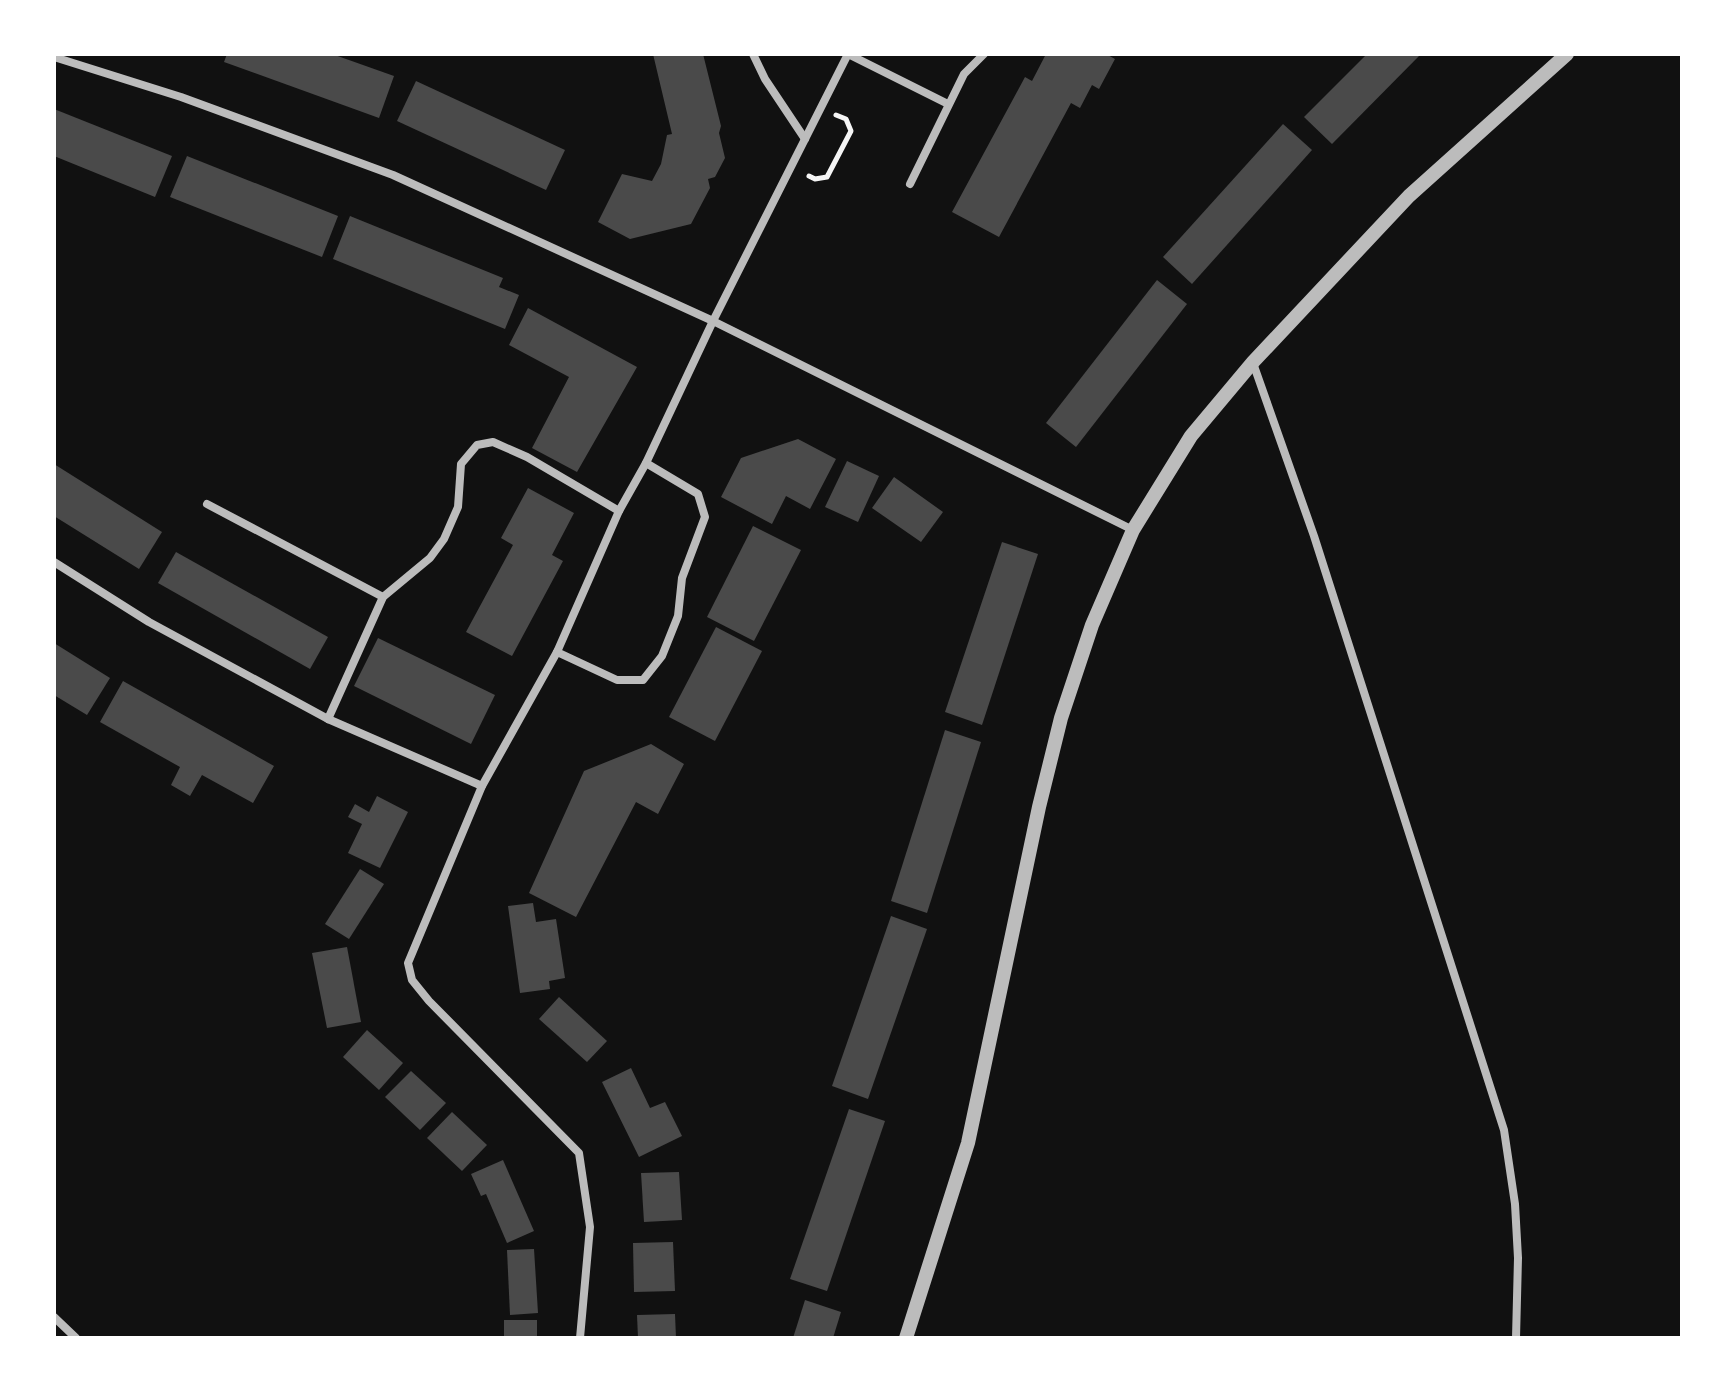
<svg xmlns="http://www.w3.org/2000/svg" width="1736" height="1392" font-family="'Public Sans',sans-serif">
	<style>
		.building { fill: #4a4a4a }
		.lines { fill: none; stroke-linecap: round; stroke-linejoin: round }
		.path { stroke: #f5f5f5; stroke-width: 5 }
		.minor { stroke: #bcbcbc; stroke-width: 8 }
		.tertiary { stroke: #bcbcbc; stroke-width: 14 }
	</style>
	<rect width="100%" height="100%" fill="#111"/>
	<g class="building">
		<polygon points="227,54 332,54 394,76 379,118 224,62"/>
		<polygon points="653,54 703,54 721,126 719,133 725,158 715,177 708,179 710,188 691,224 630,239 598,222 622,174 652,181 661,164 667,135 672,134"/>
		<polygon points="1046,54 1106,54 1115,59 1099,89 1092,85 1080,108 1071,103 999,237 952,212 1025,77 1032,81"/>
		<polygon points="1367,54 1421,54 1332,144 1304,117"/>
		<polygon points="416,81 565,150 546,190 397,121"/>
		<polygon points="54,109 172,156 155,197 54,156"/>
		<polygon points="1283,124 1312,150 1192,284 1163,257"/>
		<polygon points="187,156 338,216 322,257 170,197"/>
		<polygon points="350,216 503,278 499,287 519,295 505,329 333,259"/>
		<polygon points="1157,280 1187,304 1076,447 1046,423"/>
		<polygon points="528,308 637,367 577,472 532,448 569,377 509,345"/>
		<polygon points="798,439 836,459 810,509 786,496 772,524 721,497 741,458"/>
		<polygon points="847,461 879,476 858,522 825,507"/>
		<polygon points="54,464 162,532 139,569 54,516"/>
		<polygon points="894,477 943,512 921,542 872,508"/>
		<polygon points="528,488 574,513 552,555 563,561 512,656 466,632 513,545 501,538"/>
		<polygon points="753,526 801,550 754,641 707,617"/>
		<polygon points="1002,542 1038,554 982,725 945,712"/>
		<polygon points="176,552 328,637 310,669 158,583"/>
		<polygon points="716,627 762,651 715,741 669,717"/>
		<polygon points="378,638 495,695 471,744 354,686"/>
		<polygon points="54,643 110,678 87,715 54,695"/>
		<polygon points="123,681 274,766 253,803 202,775 190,796 171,785 180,767 100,722"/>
		<polygon points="945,730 981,742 927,913 891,901"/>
		<polygon points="651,744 684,764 658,814 636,802 576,917 529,893 584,771"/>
		<polygon points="377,796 408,812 380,868 348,853 362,824 348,817 355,804 369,812"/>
		<polygon points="360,869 384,884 349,939 325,924"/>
		<polygon points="533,903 536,922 556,919 565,978 549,981 550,989 520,993 508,906"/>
		<polygon points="891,916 927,929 868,1099 832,1086"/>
		<polygon points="347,947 361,1022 327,1028 312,953"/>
		<polygon points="559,997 607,1041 587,1062 539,1019"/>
		<polygon points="367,1030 403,1063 379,1090 343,1057"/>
		<polygon points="631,1068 650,1108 665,1102 682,1136 639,1157 602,1082"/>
		<polygon points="411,1071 446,1103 420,1130 385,1097"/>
		<polygon points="849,1109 885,1121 827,1291 790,1279"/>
		<polygon points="452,1112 487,1145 462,1171 427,1138"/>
		<polygon points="503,1160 534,1231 507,1243 486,1194 481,1196 471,1174"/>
		<polygon points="679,1172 682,1220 644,1222 641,1173"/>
		<polygon points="673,1242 675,1291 634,1292 633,1243"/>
		<polygon points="534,1249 538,1313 510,1315 507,1250"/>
		<polygon points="805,1300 841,1312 833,1338 793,1338"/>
		<polygon points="675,1314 676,1338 638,1338 637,1315"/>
		<rect x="504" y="1320" width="33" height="18"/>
	</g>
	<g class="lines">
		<polyline class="path" points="809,176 815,179 827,177 851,131 846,119 836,115"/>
		<g class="minor">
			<polyline points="753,54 765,79 805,139"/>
			<polyline points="848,54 948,104"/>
			<polyline points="54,57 181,97 393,175 713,321 1133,530"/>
			<polyline points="910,184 964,74 984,54"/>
			<polyline points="1253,363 1314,536 1504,1130 1515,1204 1518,1258 1516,1338"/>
			<polyline points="207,504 383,597"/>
			<polyline points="54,562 149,622 328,719 482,786"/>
			<polyline points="557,652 617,680 643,680 662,656 678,616 682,578 705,517 698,494 646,463"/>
			<polyline points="328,719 383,597 430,558 444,539 458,507 461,464 477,445 493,442 527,457 619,511"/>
			<polyline points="54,1317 76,1338"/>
			<polyline points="580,1338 590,1227 579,1153 429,1001 412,980 408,963 482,786 557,652 619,511 646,463 713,321 848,54"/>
		</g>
		<polyline class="tertiary" points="906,1338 968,1143 1039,807 1061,718 1092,625 1133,530 1191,436 1253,362 1409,196 1567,54"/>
	</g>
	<rect width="1736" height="1392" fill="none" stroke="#ffffff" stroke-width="112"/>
</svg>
